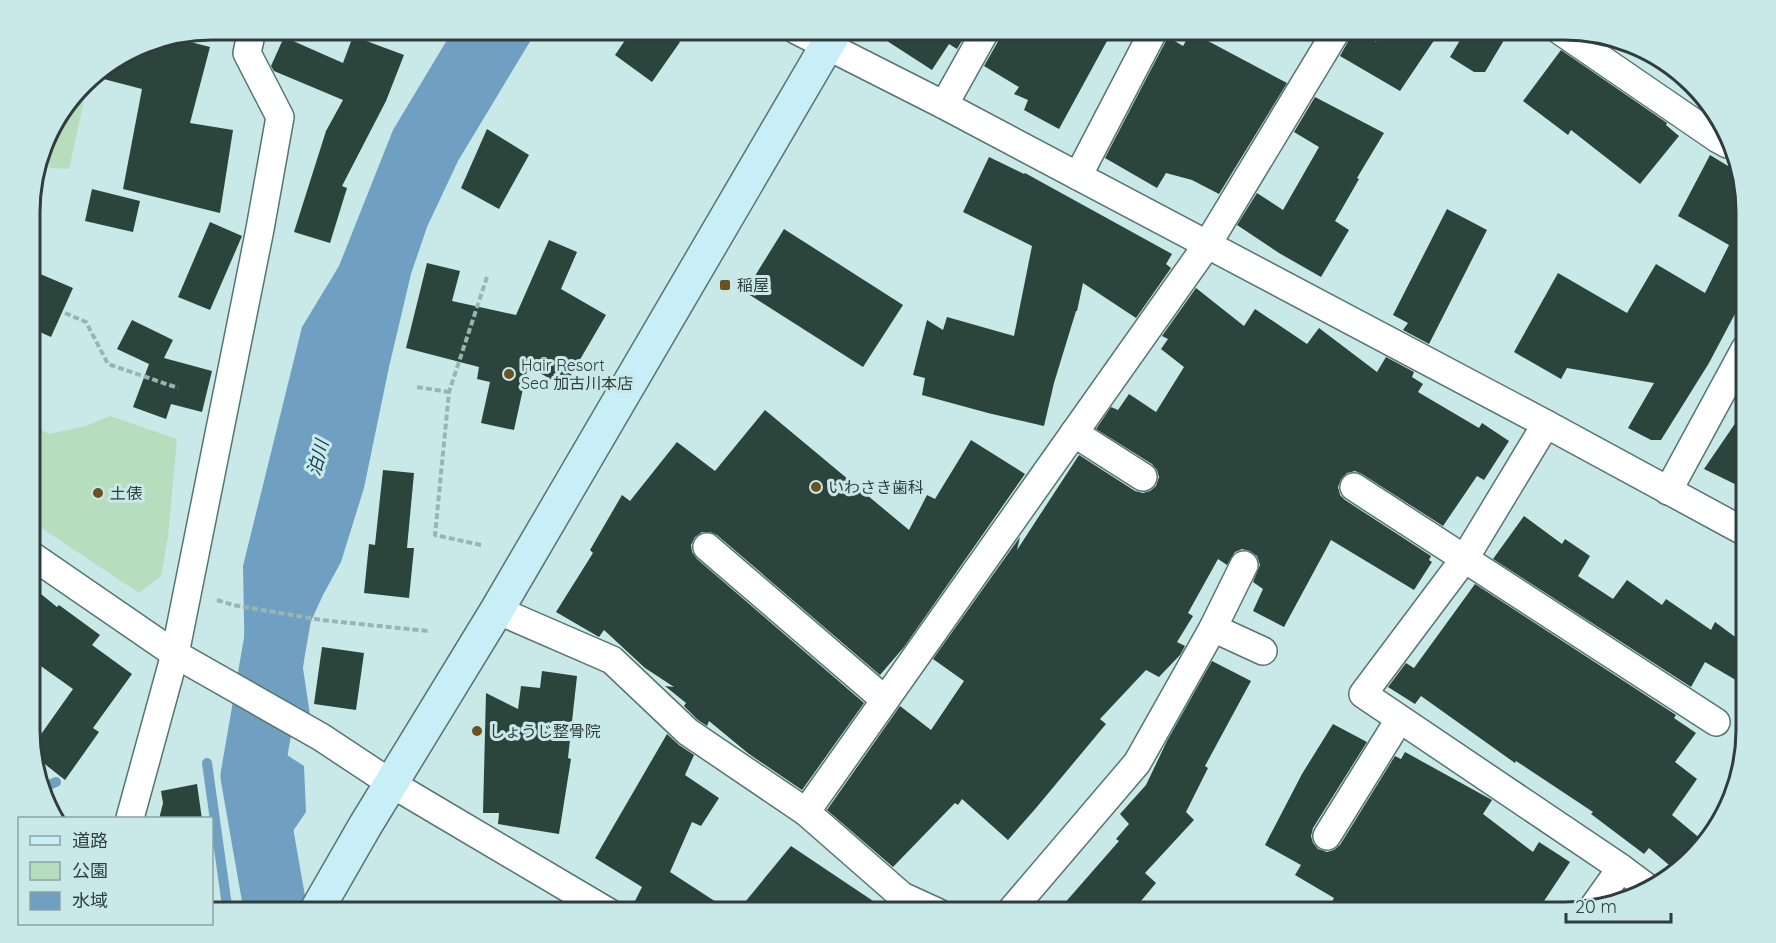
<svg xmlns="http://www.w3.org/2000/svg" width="1776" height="943" font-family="Quicksand,'Noto Sans JP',sans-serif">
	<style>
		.green { fill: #b7ddbf }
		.water { fill: #70a0c1 }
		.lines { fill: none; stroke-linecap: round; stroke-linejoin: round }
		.stream { stroke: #70a0c1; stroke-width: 10 }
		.river { stroke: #70a0c1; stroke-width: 63 }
		.building { fill: #2b443c }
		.street-casing { stroke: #577473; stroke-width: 30 }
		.secondary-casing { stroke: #577473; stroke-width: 36 }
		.path { stroke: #9ab4b3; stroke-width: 4; stroke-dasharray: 6 3; stroke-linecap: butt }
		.street { stroke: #fff; stroke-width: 27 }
		.secondary { stroke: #c8eef7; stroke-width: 33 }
		.poi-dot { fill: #695322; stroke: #c9e9e8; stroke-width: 2 }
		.labels { text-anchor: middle; stroke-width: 6; stroke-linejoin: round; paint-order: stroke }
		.poi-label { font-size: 16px; fill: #313d3d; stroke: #c9e9e8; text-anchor: start }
		.water-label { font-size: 18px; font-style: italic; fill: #123a51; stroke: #c9e9e8 }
		.rim { fill: none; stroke: #313d3d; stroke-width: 3 }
	</style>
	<rect width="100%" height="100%" fill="#c9e9e8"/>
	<g class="green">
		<polygon points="74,99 84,101 69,169 39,167 49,132"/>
		<polygon points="110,416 177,439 168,537 161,576 139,593 31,521 31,424 49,434 86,426"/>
	</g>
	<g class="water">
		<polygon points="453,30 537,30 458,161 427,227 411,274 389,367 364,488 341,562 323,595 306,632 303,668 310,715 245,672 243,566 302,327 339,266 393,130"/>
		<polygon points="239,724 304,766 306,812 252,891 234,764"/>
	</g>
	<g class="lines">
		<g class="stream">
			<polyline points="207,763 228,913"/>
			<polyline points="44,787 56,782"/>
		</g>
		<polyline class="river" points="276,913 252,776 282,603"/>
	</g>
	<g class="building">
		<polygon points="632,30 664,30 680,42 652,82 615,55"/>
		<polygon points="870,30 968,30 957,49 949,44 932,70"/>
		<polygon points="1002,30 1113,30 1059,129 1024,110 1028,100 1014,94 1019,87 984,66 1000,38"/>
		<polygon points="1353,30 1357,30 1376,42 1383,30 1441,30 1400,91 1340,56 1350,38"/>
		<polygon points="1466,30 1510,30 1485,72 1474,72 1450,57"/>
		<polygon points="1191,32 1287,83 1219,194 1192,180 1166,173 1157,188 1105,158 1168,37 1183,46"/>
		<polygon points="353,36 404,55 386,101 342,186 347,188 330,243 294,232 326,131 343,100 274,71 271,66 284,37 343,63"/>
		<polygon points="175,38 210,47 190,123 233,130 220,213 123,189 142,89 92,76 143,44"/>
		<polygon points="1561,50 1667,123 1666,125 1679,136 1640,184 1571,130 1568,135 1523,101"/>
		<polygon points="1315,97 1384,133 1357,178 1359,179 1335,221 1349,230 1321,277 1279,253 1237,225 1257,193 1283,210 1319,147 1294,132"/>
		<polygon points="487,129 529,155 499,209 461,188"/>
		<polygon points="1710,155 1738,172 1744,189 1745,313 1737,310 1709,363 1661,440 1651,440 1628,428 1654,383 1567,368 1561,379 1514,352 1558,273 1627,313 1656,264 1705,293 1729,245 1678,216"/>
		<polygon points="989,157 1024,174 1025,173 1172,254 1166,264 1171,268 1136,318 1083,283 1077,311 1076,311 1054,383 1044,426 988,413 922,395 925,378 913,375 927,320 943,330 947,317 1014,336 1032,246 963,212"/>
		<polygon points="92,189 140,201 133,232 85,221"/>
		<polygon points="1447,209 1487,230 1429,344 1403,330 1408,323 1393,315"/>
		<polygon points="210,222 242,236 210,310 178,297"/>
		<polygon points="784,229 903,305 863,367 745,292"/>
		<polygon points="549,240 577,252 561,289 606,315 564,387 528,366 514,430 481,423 490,382 477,379 479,367 406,348 427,263 460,271 452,301 516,315"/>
		<polygon points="31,270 73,288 51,337 31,328"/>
		<polygon points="1196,288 1244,326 1255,309 1307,344 1319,328 1377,372 1386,357 1414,372 1412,377 1423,384 1418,392 1479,428 1482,423 1509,441 1484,480 1477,476 1443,526 1362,474 1355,471 1347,473 1341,479 1338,487 1340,495 1345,500 1431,556 1429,560 1432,562 1414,590 1331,540 1284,627 1253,611 1263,589 1253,582 1260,565 1257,556 1250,551 1242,549 1235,552 1227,565 1218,559 1188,613 1193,616 1177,642 1185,646 1180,655 1159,677 1146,670 1100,719 1106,724 1036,808 1008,840 962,799 958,805 955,803 893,867 827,810 900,706 931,730 964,681 933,659 1020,537 1017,550 1079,455 1135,491 1143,493 1150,491 1156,486 1159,477 1157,470 1152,464 1096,429 1111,407 1118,410 1129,394 1156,412 1184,367 1161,349 1168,339 1162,336"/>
		<polygon points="132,320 173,340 164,358 212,371 202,412 171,404 166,419 133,407 149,364 117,349"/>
		<polygon points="1745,409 1745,489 1704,469"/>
		<polygon points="765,410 909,530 927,495 935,499 971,440 1025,474 904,647 880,675 717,535 710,532 702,532 695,537 691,545 692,552 697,559 864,703 802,790 749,754 709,721 707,726 698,720 684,706 686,703 665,686 674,687 645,668 604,630 599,637 556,612 593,553 590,550 622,495 630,501 677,442 715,471"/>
		<polygon points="383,470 414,473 407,548 414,548 409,598 364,593 369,544 375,545"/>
		<polygon points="1524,516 1562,544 1565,539 1590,556 1578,576 1613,599 1627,580 1662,605 1666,599 1711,630 1715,622 1746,645 1746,686 1705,662 1691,687 1493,559"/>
		<polygon points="1475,584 1676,715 1674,718 1696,733 1675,762 1697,779 1672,815 1702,840 1675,870 1649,848 1644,854 1591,814 1593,812 1516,761 1515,763 1421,696 1415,704 1388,687 1406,663 1414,668"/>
		<polygon points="31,586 57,607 59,605 100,635 92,645 132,674 93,728 99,732 65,780 32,754 32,747 73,689 31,659"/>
		<polygon points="322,647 364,653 356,710 314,704"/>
		<polygon points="1212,661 1251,681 1205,766 1208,768 1186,812 1194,820 1145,873 1156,883 1131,913 1056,913 1119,841 1116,839 1129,824 1120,814 1146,785 1167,741"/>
		<polygon points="542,671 577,676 568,758 571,759 559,834 498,824 499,813 483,813 486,693 518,709 521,686 540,688"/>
		<polygon points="1333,724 1367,742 1313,828 1311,836 1313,843 1318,849 1327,852 1334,850 1340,845 1395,756 1401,759 1405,752 1492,800 1483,814 1533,852 1539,842 1570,862 1536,913 1326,913 1334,898 1295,875 1301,865 1265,845 1302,774"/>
		<polygon points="667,734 679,745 694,755 685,775 719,798 701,826 692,822 670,872 733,913 649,913 634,903 642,887 595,858"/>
		<polygon points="197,784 202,819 159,819 163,803 161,791"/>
		<polygon points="791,846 891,913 736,913"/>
	</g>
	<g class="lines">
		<g class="street-casing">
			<g id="street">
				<polyline points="796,30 944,105 1546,424 1745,532"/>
				<polyline points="1559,30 1718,139 1727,144"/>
				<polyline points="944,105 986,30"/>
				<polyline points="1078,176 1154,30"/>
				<polyline points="1546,424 1465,558 1363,694 1621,868 1594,906"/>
				<polyline points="1074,433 1143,477"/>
				<polyline points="1354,487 1716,722"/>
				<polyline points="1668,491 1745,349"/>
				<polyline points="707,547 885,700"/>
				<polyline points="31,555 175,654 321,737 392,784 610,913"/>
				<polyline points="497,610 612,660 688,732 806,812 902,896 939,913"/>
				<polyline points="1213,628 1244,565"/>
				<polyline points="806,812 1207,245 1337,30"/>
				<polyline points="130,818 175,654 260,229 280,117 247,53 252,30"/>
				<polyline points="1327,836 1399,720"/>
				<polyline points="1621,868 1648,888"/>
				<polyline points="1009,913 1137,763 1213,628 1263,651"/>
			</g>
		</g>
		<g class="secondary-casing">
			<polyline id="secondary" points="315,913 365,826 497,610 836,30"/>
		</g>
		<g class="path">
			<polyline points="65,313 86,322 108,364 178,388"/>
			<polyline points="417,387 449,392"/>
			<polyline points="481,545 435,535 449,392 488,274"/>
			<polyline points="217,600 233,605 321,620 428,631"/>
		</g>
		<use href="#street" class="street"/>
		<use href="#secondary" class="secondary"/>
	</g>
	<g class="poi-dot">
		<rect x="719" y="279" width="12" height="12" rx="3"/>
		<circle cx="509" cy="374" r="6"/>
		<circle cx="816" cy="487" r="6"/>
		<circle cx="98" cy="493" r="6"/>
		<circle cx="477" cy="731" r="6"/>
	</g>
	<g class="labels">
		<g class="poi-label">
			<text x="737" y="291">稲屋</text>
			<text x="521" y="371">Hair Resort<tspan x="521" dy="18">Sea 加古川本店</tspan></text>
			<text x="828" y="493">いわさき歯科</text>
			<text x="110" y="499">土俵</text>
			<text x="489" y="737">しょうじ整骨院</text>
		</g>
		<g class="water-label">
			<text transform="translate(318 458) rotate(-75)" y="6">泊川</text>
		</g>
	</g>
	<path d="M0 0H1776V943H0ZM212 40H1564A172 172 0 0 1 1736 212V730A172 172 0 0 1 1564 902H212A172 172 0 0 1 40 730V212A172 172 0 0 1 212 40Z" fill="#c9e9e8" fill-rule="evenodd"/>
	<path class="rim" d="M212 40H1564A172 172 0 0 1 1736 212V730A172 172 0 0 1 1564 902H212A172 172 0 0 1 40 730V212A172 172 0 0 1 212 40Z"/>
	<rect x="18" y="817" width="195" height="108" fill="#c9e9e8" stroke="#8ca4a4" stroke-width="1.5"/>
	<rect x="30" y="836" width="30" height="9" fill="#c8eef7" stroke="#8ca4a4" stroke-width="1.5"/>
	<text x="72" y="847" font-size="18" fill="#313d3d">道路</text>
	<rect x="30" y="862" width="30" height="18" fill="#b7ddbf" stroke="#8ca4a4" stroke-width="1.5"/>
	<text x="72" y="877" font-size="18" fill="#313d3d">公園</text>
	<rect x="30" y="892" width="30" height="18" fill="#70a0c1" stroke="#8ca4a4" stroke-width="1.5"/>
	<text x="72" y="907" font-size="18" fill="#313d3d">水域</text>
	<path d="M1566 913v9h105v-9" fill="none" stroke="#313d3d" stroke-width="3"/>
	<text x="1575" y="913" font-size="18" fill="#313d3d" stroke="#c9e9e8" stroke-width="4.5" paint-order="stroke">20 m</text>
</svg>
